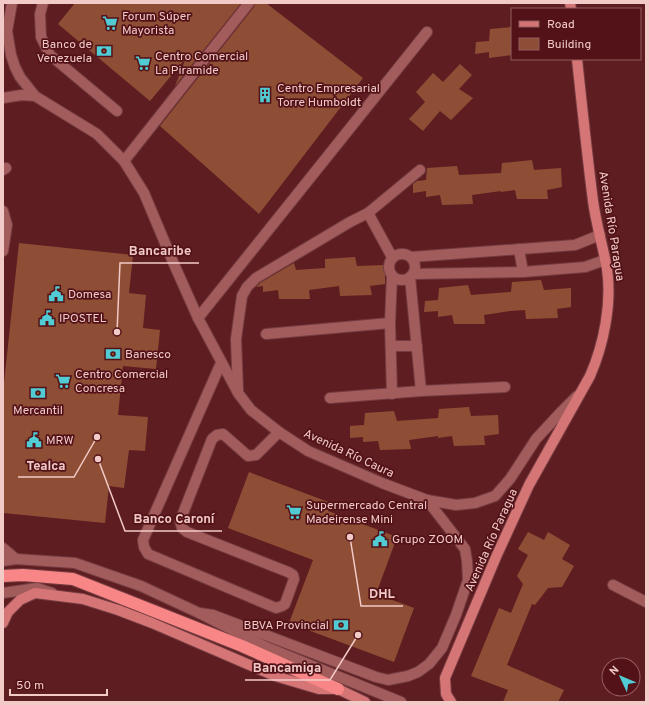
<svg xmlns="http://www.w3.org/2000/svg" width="649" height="705" font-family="Overpass,sans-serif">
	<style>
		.building { fill: #8e4e36 }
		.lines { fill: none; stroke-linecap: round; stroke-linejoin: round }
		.minor-casing { stroke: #753d42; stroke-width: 12 }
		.major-casing { stroke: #753d42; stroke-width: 12 }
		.highway-casing { stroke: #753d42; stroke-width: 14 }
		.minor { stroke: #a35c5c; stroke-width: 10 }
		.major { stroke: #d67575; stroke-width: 10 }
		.highway { stroke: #f88686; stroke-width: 12 }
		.labels { text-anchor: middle; stroke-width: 3.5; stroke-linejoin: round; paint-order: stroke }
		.poi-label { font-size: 12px; fill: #f2cac8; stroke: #521217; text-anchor: start }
		.street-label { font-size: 12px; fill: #f2cac8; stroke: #521217 }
		.leader { fill: none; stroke: #f2cac8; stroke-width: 1.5 }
		.callout-dot { fill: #f2cac8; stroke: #521217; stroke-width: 1.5 }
		.callout-label { font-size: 13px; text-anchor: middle; font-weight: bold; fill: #f2cac8; stroke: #521217; stroke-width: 3.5; stroke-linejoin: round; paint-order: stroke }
	</style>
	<rect width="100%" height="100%" fill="#5e1e21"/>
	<g class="building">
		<polygon points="75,3 241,3 175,86 186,58 150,101 58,24"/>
		<polygon points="255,3 266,3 363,78 259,214 160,126 254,7"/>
		<polygon points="512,27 512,55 489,58 489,52 475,54 476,42 489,41 490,29"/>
		<polygon points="460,64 472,75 459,89 473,98 451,120 440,111 423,131 409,119 425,102 416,92 433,73 443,82"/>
		<polygon points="532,160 534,170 561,168 562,187 547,190 548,199 517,199 515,190 501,192 501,191 472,195 473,204 442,205 440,195 426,197 426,191 413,193 413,184 417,181 426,180 427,168 457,166 459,175 501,173 502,163"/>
		<polygon points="19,243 133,255 129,293 146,295 143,328 160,330 156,369 123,366 118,415 148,417 145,451 129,450 124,488 109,486 105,523 3,513 3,392"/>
		<polygon points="355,257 357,266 385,265 385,284 370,286 372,295 340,296 339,286 309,290 310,299 279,299 278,290 263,292 263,286 256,287 260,283 294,263 296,270 325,268 325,259"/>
		<polygon points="541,280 544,290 571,288 571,307 557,309 558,318 526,319 525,310 510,311 484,315 485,324 454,324 452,315 438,317 438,311 424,312 425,301 438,300 439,288 468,285 471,295 511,292 512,282"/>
		<polygon points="469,407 471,416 498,415 499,434 484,436 485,445 454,446 452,436 438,438 438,436 409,440 411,449 380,450 378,441 363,442 363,437 350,438 350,426 364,425 365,413 394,411 397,421 438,418 439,409"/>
		<polygon points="249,472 331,503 328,511 397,537 376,594 414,608 394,662 289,623 313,560 228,528"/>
		<polygon points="528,532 544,540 548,532 570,545 562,559 574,566 562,587 548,588 535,605 532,604 507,665 564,690 558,702 503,702 508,690 471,676 499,608 511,613 523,584 517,576 528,555 518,549"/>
	</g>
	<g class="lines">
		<g class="minor-casing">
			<g id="minor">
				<polyline points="43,3 40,14 41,37 50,55 117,111"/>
				<polyline points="7,31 11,55 15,67 20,77 35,96 97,134 124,161 144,193 173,262 198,318 238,393 251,410 279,432 308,451 382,483 427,500 456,505 475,503 495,496 510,479 536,439 561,412 577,396"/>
				<polyline points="4,36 7,31 12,3"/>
				<polyline points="3,98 22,95 35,96"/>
				<polyline points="124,161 249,3"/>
				<polyline points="3,170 6,168"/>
				<polyline points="3,211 7,225 3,251"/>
				<polyline points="368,213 392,257"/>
				<polyline points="519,249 523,272"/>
				<circle cx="402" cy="267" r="13"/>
				<polyline points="411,257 575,245 600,235"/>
				<polyline points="413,274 523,272 585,267 605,260"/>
				<polyline points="392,276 390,323 392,394"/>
				<polyline points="410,277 421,391"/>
				<polyline points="198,318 427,32"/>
				<polyline points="266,334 390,323"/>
				<polyline points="391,346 417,346"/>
				<polyline points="221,363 143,540 144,547 148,554 276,608 282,606 285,604 294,579 293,575 288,572 187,532 182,528 180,521 212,439 217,435 223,434 248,456 256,455 279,432"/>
				<polyline points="238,391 236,339 242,296 247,287 256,278 350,222 368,213 420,170"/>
				<polyline points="330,398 421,391 505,387"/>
				<polyline points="3,548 16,559"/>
				<polyline points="3,561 16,559 75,563 141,586 199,613 266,647 401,702"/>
				<polyline points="613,585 646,602"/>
				<polyline points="3,593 37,588 52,593"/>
				<polyline points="199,613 213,615 376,677 388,680 408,676 418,672 429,664 442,648 456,615 468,580 467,561 465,549 427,500"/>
			</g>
		</g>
		<g class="major-casing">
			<g id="major">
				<polyline points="570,3 571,9"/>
				<polyline points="3,623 8,612 20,600 35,593 83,599 118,610 152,623 275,676 319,689 338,689 365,702"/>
				<path d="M451,702L446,694L445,678L496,557L529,485L590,376C604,344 612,303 607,269C603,246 596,224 593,201C587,154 582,106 577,59"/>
			</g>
		</g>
		<g class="highway-casing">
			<polyline id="highway" points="3,576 23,575 73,579 242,646 338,689"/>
		</g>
		<use href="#minor" class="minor"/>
		<use href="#major" class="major"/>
		<use href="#highway" class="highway"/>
	</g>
	<defs>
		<g id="supermarket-bare" transform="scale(1.2)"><path d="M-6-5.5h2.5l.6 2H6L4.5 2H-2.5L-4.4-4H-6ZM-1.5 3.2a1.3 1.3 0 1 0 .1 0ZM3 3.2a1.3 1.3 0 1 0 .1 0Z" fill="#51ccd4" stroke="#521217" stroke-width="2.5" paint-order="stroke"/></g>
		<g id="bank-bare" transform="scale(1.2)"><path d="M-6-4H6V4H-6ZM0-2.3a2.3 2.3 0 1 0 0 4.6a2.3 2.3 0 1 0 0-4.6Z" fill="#51ccd4" stroke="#521217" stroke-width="2.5" paint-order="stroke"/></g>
		<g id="building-bare" transform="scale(1.2)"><path d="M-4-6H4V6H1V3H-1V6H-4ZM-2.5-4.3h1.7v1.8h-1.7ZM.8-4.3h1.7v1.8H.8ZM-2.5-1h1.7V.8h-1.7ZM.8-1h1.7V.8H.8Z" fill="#51ccd4" stroke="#521217" stroke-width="2.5" paint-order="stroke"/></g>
		<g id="civic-bare" transform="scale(1.2)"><path d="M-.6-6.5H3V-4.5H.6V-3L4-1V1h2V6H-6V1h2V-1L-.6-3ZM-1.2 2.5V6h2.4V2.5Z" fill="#51ccd4" stroke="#521217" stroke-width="2.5" paint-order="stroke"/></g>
	</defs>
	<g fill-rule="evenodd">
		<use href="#supermarket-bare" x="110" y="23"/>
		<use href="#bank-bare" x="104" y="51"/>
		<use href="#supermarket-bare" x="143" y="63"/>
		<use href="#building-bare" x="265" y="95"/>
		<use href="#civic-bare" x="56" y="294"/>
		<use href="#civic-bare" x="47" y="318"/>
		<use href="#bank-bare" x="113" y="354"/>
		<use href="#supermarket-bare" x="63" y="381"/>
		<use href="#bank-bare" x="38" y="393"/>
		<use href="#civic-bare" x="34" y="440"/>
		<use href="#supermarket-bare" x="294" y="512"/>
		<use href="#civic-bare" x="380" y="539"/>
		<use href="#bank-bare" x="341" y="625"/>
	</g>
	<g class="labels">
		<g class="poi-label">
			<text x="122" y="20">Forum Súper<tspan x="122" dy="14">Mayorista</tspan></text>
			<text x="92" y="48" text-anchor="end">Banco de<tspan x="92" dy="14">Venezuela</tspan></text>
			<text x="155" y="60">Centro Comercial<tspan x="155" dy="14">La Piramide</tspan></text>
			<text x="277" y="92">Centro Empresarial<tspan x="277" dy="14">Torre Humboldt</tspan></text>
			<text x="68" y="298">Domesa</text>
			<text x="59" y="322">IPOSTEL</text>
			<text x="125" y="358">Banesco</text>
			<text x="75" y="378">Centro Comercial<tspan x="75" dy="14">Concresa</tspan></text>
			<text x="38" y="414" text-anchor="middle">Mercantil</text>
			<text x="46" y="444">MRW</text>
			<text x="306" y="509">Supermercado Central<tspan x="306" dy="14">Madeirense Mini</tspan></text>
			<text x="392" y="543">Grupo ZOOM</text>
			<text x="329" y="629" text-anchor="end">BBVA Provincial</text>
		</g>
		<g class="street-label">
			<text transform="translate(612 226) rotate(81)" y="4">Avenida Río Paragua</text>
			<text transform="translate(349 453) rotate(25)" y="4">Avenida Río Caura</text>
			<text transform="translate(491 540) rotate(-66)" y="4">Avenida Río Paragua</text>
		</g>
	</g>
	<path class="leader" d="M117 332L120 263H199M97 437L74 477H18M98 459L125 531H222M350 537L361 606H403M358 635L330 680H245"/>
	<g class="callout-dot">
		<circle cx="117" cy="332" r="4"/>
		<circle cx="97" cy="437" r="4"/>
		<circle cx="98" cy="459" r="4"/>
		<circle cx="350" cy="537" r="4"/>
		<circle cx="358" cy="635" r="4"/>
	</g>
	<g class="callout-label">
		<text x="160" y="255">Bancaribe</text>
		<text x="46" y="470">Tealca</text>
		<text x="174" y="523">Banco Caroní</text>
		<text x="382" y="598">DHL</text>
		<text x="287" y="672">Bancamiga</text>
	</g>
	<rect width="649" height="705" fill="none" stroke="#f2cac8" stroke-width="8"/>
	<rect x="511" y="8" width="130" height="52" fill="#521217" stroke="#925c5e"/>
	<rect x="519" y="21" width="20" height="6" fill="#d67575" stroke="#925c5e"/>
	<text x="547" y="28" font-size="12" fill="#f2cac8">Road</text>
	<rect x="519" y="38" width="20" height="12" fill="#8e4e36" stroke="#925c5e"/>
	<text x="547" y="48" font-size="12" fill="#f2cac8">Building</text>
	<g transform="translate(621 677) rotate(314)"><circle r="19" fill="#521217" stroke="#925c5e"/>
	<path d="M0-3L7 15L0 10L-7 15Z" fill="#51ccd4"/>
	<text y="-6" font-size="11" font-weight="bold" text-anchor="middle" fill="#f2cac8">N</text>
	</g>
	<path d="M10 689v6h97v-6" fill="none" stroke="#f2cac8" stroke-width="2"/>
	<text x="16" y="689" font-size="12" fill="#f2cac8" stroke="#521217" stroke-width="3" paint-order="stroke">50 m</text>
</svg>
